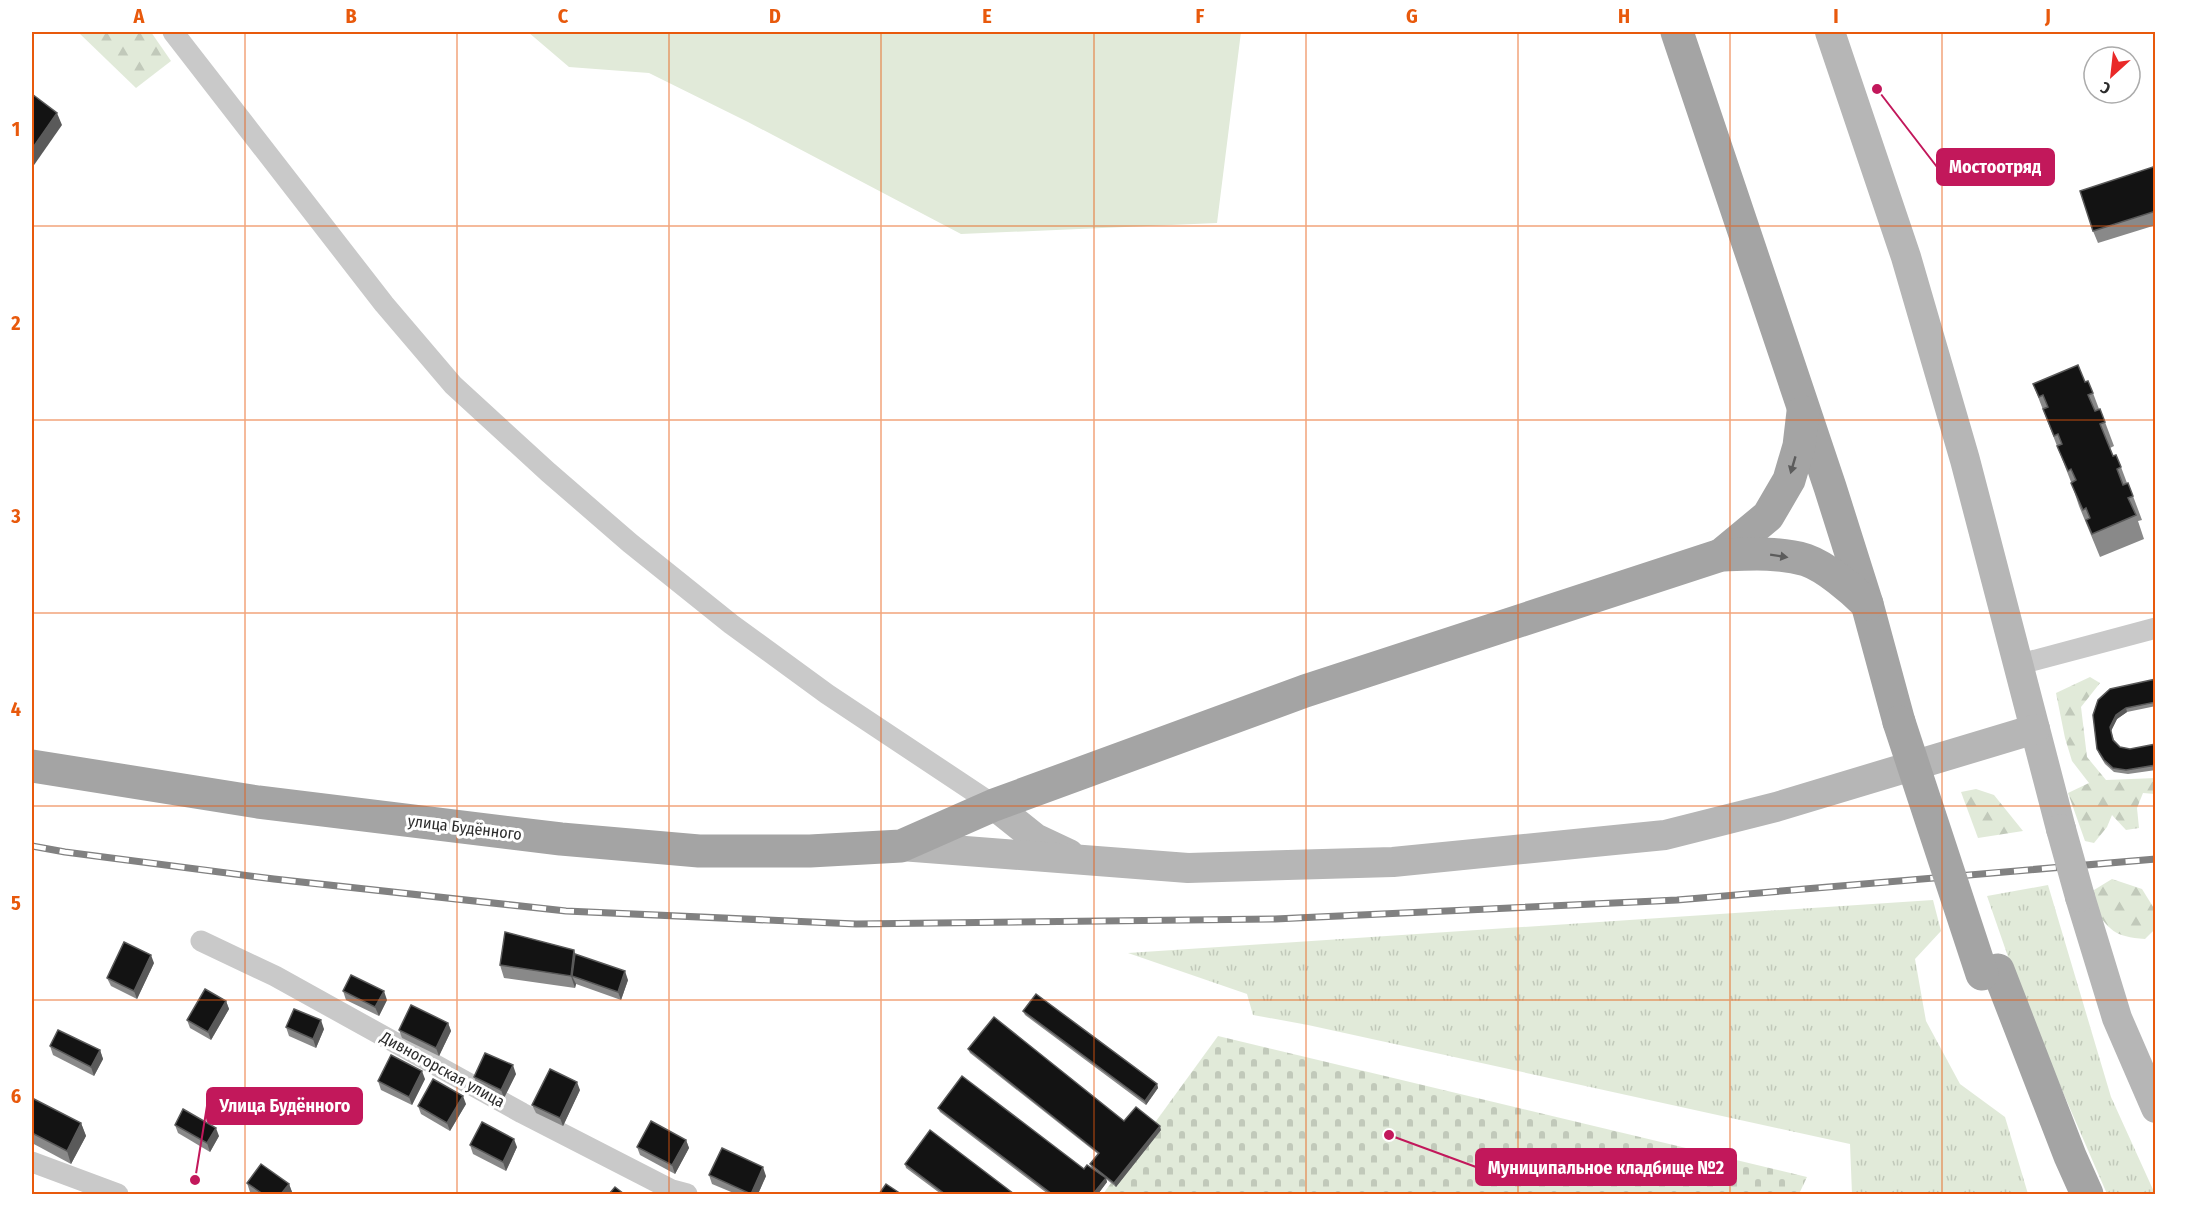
<svg xmlns="http://www.w3.org/2000/svg" width="2187" height="1226" font-family="'Fira Sans Condensed',sans-serif">
	<style>
		.grass { fill: url(#grass-tufts) }
		.forest { fill: url(#forest-firs) }
		.cemetery { fill: url(#cemetery-stones) }
		.pitch { fill: #e1ead9 }
		.lines { fill: none; stroke-linecap: round; stroke-linejoin: round }
		.street { stroke: #c9c9c9; stroke-width: 21 }
		.secondary { stroke: #b6b6b6; stroke-width: 30 }
		.primary { stroke: #a4a4a4; stroke-width: 33 }
		.rail-casing { stroke: #818181; stroke-width: 7 }
		.rail { stroke: #fff; stroke-width: 4.5; stroke-dasharray: 14; stroke-linecap: butt }
		.secondary-bridge { stroke: #b6b6b6; stroke-width: 30 }
		.primary-bridge { stroke: #a4a4a4; stroke-width: 33 }
		.wall { fill: #898989 }
		.shaded-wall { fill: #5a5a5a }
		.building { fill: #131313; stroke: #5a5a5a; stroke-width: 1.5 }
		.oneway { fill: #5c5c5c }
		.grid { fill: none; stroke: #e8590c; stroke-width: 1.5; stroke-opacity: 0.55 }
		.labels { text-anchor: middle; stroke-width: 6; stroke-linejoin: round; paint-order: stroke }
		.street-label { font-size: 16px; fill: #2c2c2c; stroke: #fff }
		.leader { fill: none; stroke: #c2185b; stroke-width: 2 }
		.callout-dot { fill: #c2185b; stroke: #fff; stroke-width: 2 }
		.callout { fill: #c2185b; stroke: #c2185b; stroke-width: 2 }
		.callout-label { font-size: 18px; text-anchor: middle; font-weight: bold; fill: #fff }
		.neatline { fill: none; stroke: #e8590c; stroke-width: 2 }
		.grid-label { font-size: 20px; text-anchor: middle; font-weight: bold; fill: #e8590c }
	</style>
	<defs>
		<pattern id="grass-tufts" width="24" height="20" patternUnits="userSpaceOnUse" patternTransform="scale(1.5)"><rect width="24" height="20" fill="#e1ead9"/><path d="M3 7l-1-3M5 7V3M7 7l1-3M15 17l-1-3M17 17v-4M19 17l1-3" fill="none" stroke="#c1c9ba"/></pattern>
		<pattern id="forest-firs" width="22" height="20" patternUnits="userSpaceOnUse" patternTransform="scale(1.5)"><rect width="22" height="20" fill="#e1ead9"/><path d="M5 1l3.5 6h-7zM16 11l3.5 6h-7z" fill="#c1c9ba"/></pattern>
		<pattern id="cemetery-stones" width="16" height="16" patternUnits="userSpaceOnUse" patternTransform="scale(1.5)"><rect width="16" height="16" fill="#e1ead9"/><path d="M2 7V4a2 2 0 0 1 4 0v3zM10 15v-3a2 2 0 0 1 4 0v3z" fill="#c1c9ba"/></pattern>
	</defs>
	<rect width="100%" height="100%" fill="#fff"/>
	<g class="grass">
		<polygon points="2048,885 2111,1097 2155,1194 2107,1194 2023,1000 1987,896"/>
		<polygon points="1933,900 1941,931 1915,959 1926,1021 1960,1084 2005,1117 2028,1194 1852,1194 1850,1144 1308,1025 1253,1015 1247,994 1128,953"/>
	</g>
	<g class="forest">
		<polygon points="78,32 151,32 171,61 136,88"/>
		<polygon points="2090,677 2100,683 2081,707 2087,757 2106,780 2156,778 2155,794 2143,793 2137,808 2139,828 2126,830 2112,815 2107,827 2094,843 2085,841 2068,793 2089,783 2072,761 2065,738 2056,693"/>
		<polygon points="1976,789 1994,795 2023,831 1978,838 1961,792"/>
		<path d="M2112,879L2142,889L2155,910V929L2145,939C2114,937 2109,930 2092,905L2094,890Z"/>
	</g>
	<polygon class="cemetery" points="1218,1036 1807,1177 1799,1194 1103,1194"/>
	<polygon class="pitch" points="528,32 1241,32 1217,223 961,234 748,122 649,73 569,67"/>
	<g class="lines">
		<g class="street">
			<polyline points="173,32 384,304 453,385 548,472 630,543 731,624 827,694 994,805"/>
			<polyline points="2017,665 2156,628"/>
			<polyline points="201,941 275,976 522,1113 672,1190 687,1194"/>
			<polyline points="32,1162 118,1194"/>
		</g>
		<g class="secondary">
			<polyline points="1830,32 1906,257 1965,460 2061,829"/>
			<polyline points="994,805 1035,838 1069,854"/>
			<polyline points="901,846 1188,868 1393,862 1665,835 1776,807 2035,729"/>
			<polyline points="2080,897 2117,1018 2156,1108"/>
		</g>
		<g class="primary">
			<polyline points="1677,32 1830,487 1867,604 1899,722"/>
			<polyline points="1721,555 1768,516 1789,480 1799,446 1803,412"/>
			<path d="M32,766L258,802L561,839L699,851H810L901,846L994,805L1305,691L1721,555C1749,554 1779,552 1806,560C1826,567 1852,589 1867,604"/>
			<polyline points="1998,970 2070,1156 2087,1194"/>
		</g>
		<g class="rail-casing">
			<polyline id="rail" points="32,846 65,852 274,879 566,911 856,924 1275,919 1677,900 2156,859"/>
		</g>
		<use href="#rail" class="rail"/>
		<polyline class="secondary-bridge" points="2061,829 2080,897"/>
		<polyline class="primary-bridge" points="1899,722 1982,974"/>
	</g>
	<g class="wall">
		<polygon points="2156,166 2156,225 2098,243 2093,231"/>
		<polygon points="2085,382 2093,393 2099,409 2105,422 2114,446 2110,448 2113,456 2121,467 2127,483 2133,496 2142,520 2138,521 2144,539 2100,557 2079,506 2071,482 2033,384"/>
		<polygon points="2156,679 2156,706 2127,712 2117,719 2111,731 2114,740 2120,747 2130,749 2156,744 2156,770 2128,774 2114,772 2105,764 2099,754 2097,749 2093,715"/>
		<polygon points="154,963 137,999 111,986 107,978"/>
		<polygon points="500,965 628,980 621,1000 576,984 575,988 504,978"/>
		<polygon points="343,991 387,1000 379,1016 346,1000"/>
		<polygon points="226,1001 229,1009 211,1040 190,1028 187,1020"/>
		<polygon points="1023,1011 1157,1084 1158,1088 1146,1105 1025,1015"/>
		<polygon points="448,1023 451,1031 439,1056 402,1038 399,1030"/>
		<polygon points="286,1027 324,1029 316,1048 289,1036"/>
		<polygon points="50,1046 100,1050 103,1059 94,1076 53,1055"/>
		<polygon points="968,1049 1124,1121 1161,1130 1116,1187 1106,1179 1107,1182 1098,1194 1048,1194 940,1112 938,1108 1084,1169 1092,1168 1090,1164 1098,1154 970,1053"/>
		<polygon points="516,1074 504,1098 477,1085 474,1077"/>
		<polygon points="425,1079 412,1105 381,1090 378,1081"/>
		<polygon points="580,1090 563,1126 536,1113 532,1105"/>
		<polygon points="32,1098 81,1123 86,1136 71,1164 32,1143"/>
		<polygon points="466,1104 450,1131 421,1114 418,1106"/>
		<polygon points="175,1125 219,1136 210,1152 178,1133"/>
		<polygon points="686,1140 689,1148 675,1174 640,1155 637,1147"/>
		<polygon points="470,1145 517,1147 506,1171 473,1154"/>
		<polygon points="905,1164 1014,1194 941,1194 906,1168"/>
		<polygon points="709,1175 766,1176 758,1194 736,1194 712,1184"/>
		<polygon points="247,1183 289,1184 292,1192 290,1194 254,1194 250,1192"/>
	</g>
	<g class="shaded-wall">
		<polygon points="57,113 62,125 32,168 32,149"/>
		<polygon points="2126,708 2127,712 2117,719 2111,731 2110,727 2116,715"/>
		<polygon points="574,950 578,963 572,976 576,984 575,988 571,976"/>
		<polygon points="151,955 154,963 137,999 134,991"/>
		<polygon points="625,971 628,980 621,1000 618,992"/>
		<polygon points="384,991 387,1000 379,1016 375,1007"/>
		<polygon points="226,1001 229,1009 211,1040 208,1032"/>
		<polygon points="321,1020 324,1029 316,1048 313,1039"/>
		<polygon points="448,1023 451,1031 439,1056 436,1048"/>
		<polygon points="100,1050 103,1059 94,1076 91,1067"/>
		<polygon points="513,1065 516,1074 504,1098 501,1090"/>
		<polygon points="422,1071 425,1079 412,1105 409,1097"/>
		<polygon points="577,1082 580,1090 563,1126 560,1118"/>
		<polygon points="1157,1084 1158,1088 1146,1105 1145,1101"/>
		<polygon points="463,1096 466,1104 450,1131 447,1123"/>
		<polygon points="81,1123 86,1136 71,1164 67,1151"/>
		<polygon points="1160,1126 1161,1130 1116,1187 1114,1183"/>
		<polygon points="216,1128 219,1136 210,1152 207,1143"/>
		<polygon points="514,1139 517,1147 506,1171 503,1162"/>
		<polygon points="686,1140 689,1148 675,1174 672,1165"/>
		<polygon points="763,1167 766,1176 758,1194 751,1194"/>
		<polygon points="1106,1178 1107,1182 1098,1194 1093,1194"/>
		<polygon points="289,1184 292,1192 290,1194 281,1194"/>
	</g>
	<g class="building">
		<polygon points="32,94 57,113 32,149"/>
		<polygon points="2156,166 2156,211 2093,231 2080,191"/>
		<polygon points="2078,365 2085,382 2088,381 2093,393 2088,395 2095,411 2100,409 2105,422 2100,424 2113,456 2116,455 2121,467 2117,469 2123,485 2128,483 2133,496 2128,498 2136,515 2092,534 2086,520 2090,518 2086,508 2083,510 2071,483 2076,480 2071,469 2068,471 2057,446 2062,444 2058,434 2054,436 2043,409 2048,407 2043,395 2039,397 2033,384"/>
		<polygon points="2156,679 2156,702 2126,708 2116,715 2110,727 2113,740 2120,747 2130,749 2156,744 2156,765 2126,770 2113,768 2104,760 2097,749 2093,715 2098,700 2110,689"/>
		<polygon points="505,932 574,950 571,976 500,965"/>
		<polygon points="124,942 151,955 134,991 107,978"/>
		<polygon points="575,954 625,971 618,992 572,976"/>
		<polygon points="351,975 384,991 375,1007 343,991"/>
		<polygon points="205,989 226,1001 208,1032 187,1020"/>
		<polygon points="1036,994 1157,1084 1145,1101 1023,1011"/>
		<polygon points="411,1005 448,1023 436,1048 399,1030"/>
		<polygon points="294,1009 321,1020 313,1039 286,1027"/>
		<polygon points="994,1017 1124,1121 1136,1107 1160,1126 1114,1183 1090,1164 1099,1153 968,1049"/>
		<polygon points="58,1030 100,1050 91,1067 50,1046"/>
		<polygon points="485,1053 513,1065 501,1090 474,1077"/>
		<polygon points="391,1055 422,1071 409,1097 378,1081"/>
		<polygon points="550,1069 577,1082 560,1118 532,1105"/>
		<polygon points="962,1076 1084,1169 1087,1165 1106,1178 1093,1194 1052,1194 938,1108"/>
		<polygon points="433,1079 463,1096 447,1123 418,1106"/>
		<polygon points="32,1098 81,1123 67,1151 32,1133"/>
		<polygon points="183,1109 216,1128 207,1143 175,1125"/>
		<polygon points="651,1121 686,1140 672,1165 637,1147"/>
		<polygon points="482,1122 514,1139 503,1162 470,1145"/>
		<polygon points="930,1130 1014,1194 945,1194 905,1164"/>
		<polygon points="722,1148 763,1167 751,1194 709,1175"/>
		<polygon points="261,1164 289,1184 281,1194 263,1194 247,1183"/>
		<polygon points="886,1184 901,1194 879,1194"/>
		<polygon points="615,1187 624,1194 609,1194"/>
	</g>
	<defs><path id="oneway-solid" d="M-6-.8H1V-3.2L6.5 0L1 3.2V.8H-6Z" transform="scale(1.5)"/></defs>
	<g class="oneway">
		<use href="#oneway-solid" transform="translate(1793 465) rotate(106)"/>
		<use href="#oneway-solid" transform="translate(1779 556) rotate(9)"/>
	</g>
	<path class="grid" d="M245,32V1194M457,32V1194M669,32V1194M881,32V1194M1094,32V1194M1306,32V1194M1518,32V1194M1730,32V1194M1942,32V1194M32,226H2156M32,420H2156M32,613H2156M32,806H2156M32,1000H2156"/>
	<g class="labels">
		<g class="street-label">
			<text transform="translate(465 827) rotate(7)" y="6">улица Будённого</text>
			<text transform="translate(443 1069) rotate(29)" y="6">Дивногорская улица</text>
		</g>
	</g>
	<path class="leader" d="M1877 89L1937 167M195 1180L207 1106M1389 1135L1476 1167"/>
	<g class="callout-dot">
		<circle cx="1877" cy="89" r="6"/>
		<circle cx="195" cy="1180" r="6"/>
		<circle cx="1389" cy="1135" r="6"/>
	</g>
	<g class="callout">
		<rect x="1937" y="149" width="117" height="36" rx="6"/>
		<rect x="207" y="1088" width="155" height="36" rx="6"/>
		<rect x="1476" y="1149" width="260" height="36" rx="6"/>
	</g>
	<g class="callout-label">
		<text x="1995" y="173">Мостоотряд</text>
		<text x="285" y="1112">Улица Будённого</text>
		<text x="1606" y="1174">Муниципальное кладбище №2</text>
	</g>
	<rect width="2187" height="1226" fill="none" stroke="#ffffff" stroke-width="66"/>
	<g transform="translate(2112 75) rotate(207)"><circle r="28" fill="#ffffff" stroke="#ababab" stroke-width="1.5"/>
	<path d="M0-4.5L10 22L0 15L-10 22Z" fill="#e92928"/>
	<text y="-9" font-size="16" font-weight="bold" text-anchor="middle" fill="#2c2c2c">С</text>
	</g>
	<rect x="33" y="33" width="2121" height="1160" class="neatline"/>
	<g class="grid-label">
		<text x="139" y="23">A</text>
		<text x="351" y="23">B</text>
		<text x="563" y="23">C</text>
		<text x="775" y="23">D</text>
		<text x="987" y="23">E</text>
		<text x="1200" y="23">F</text>
		<text x="1412" y="23">G</text>
		<text x="1624" y="23">H</text>
		<text x="1836" y="23">I</text>
		<text x="2048" y="23">J</text>
		<text x="16" y="136">1</text>
		<text x="16" y="330">2</text>
		<text x="16" y="523">3</text>
		<text x="16" y="716">4</text>
		<text x="16" y="910">5</text>
		<text x="16" y="1103">6</text>
	</g>
</svg>
